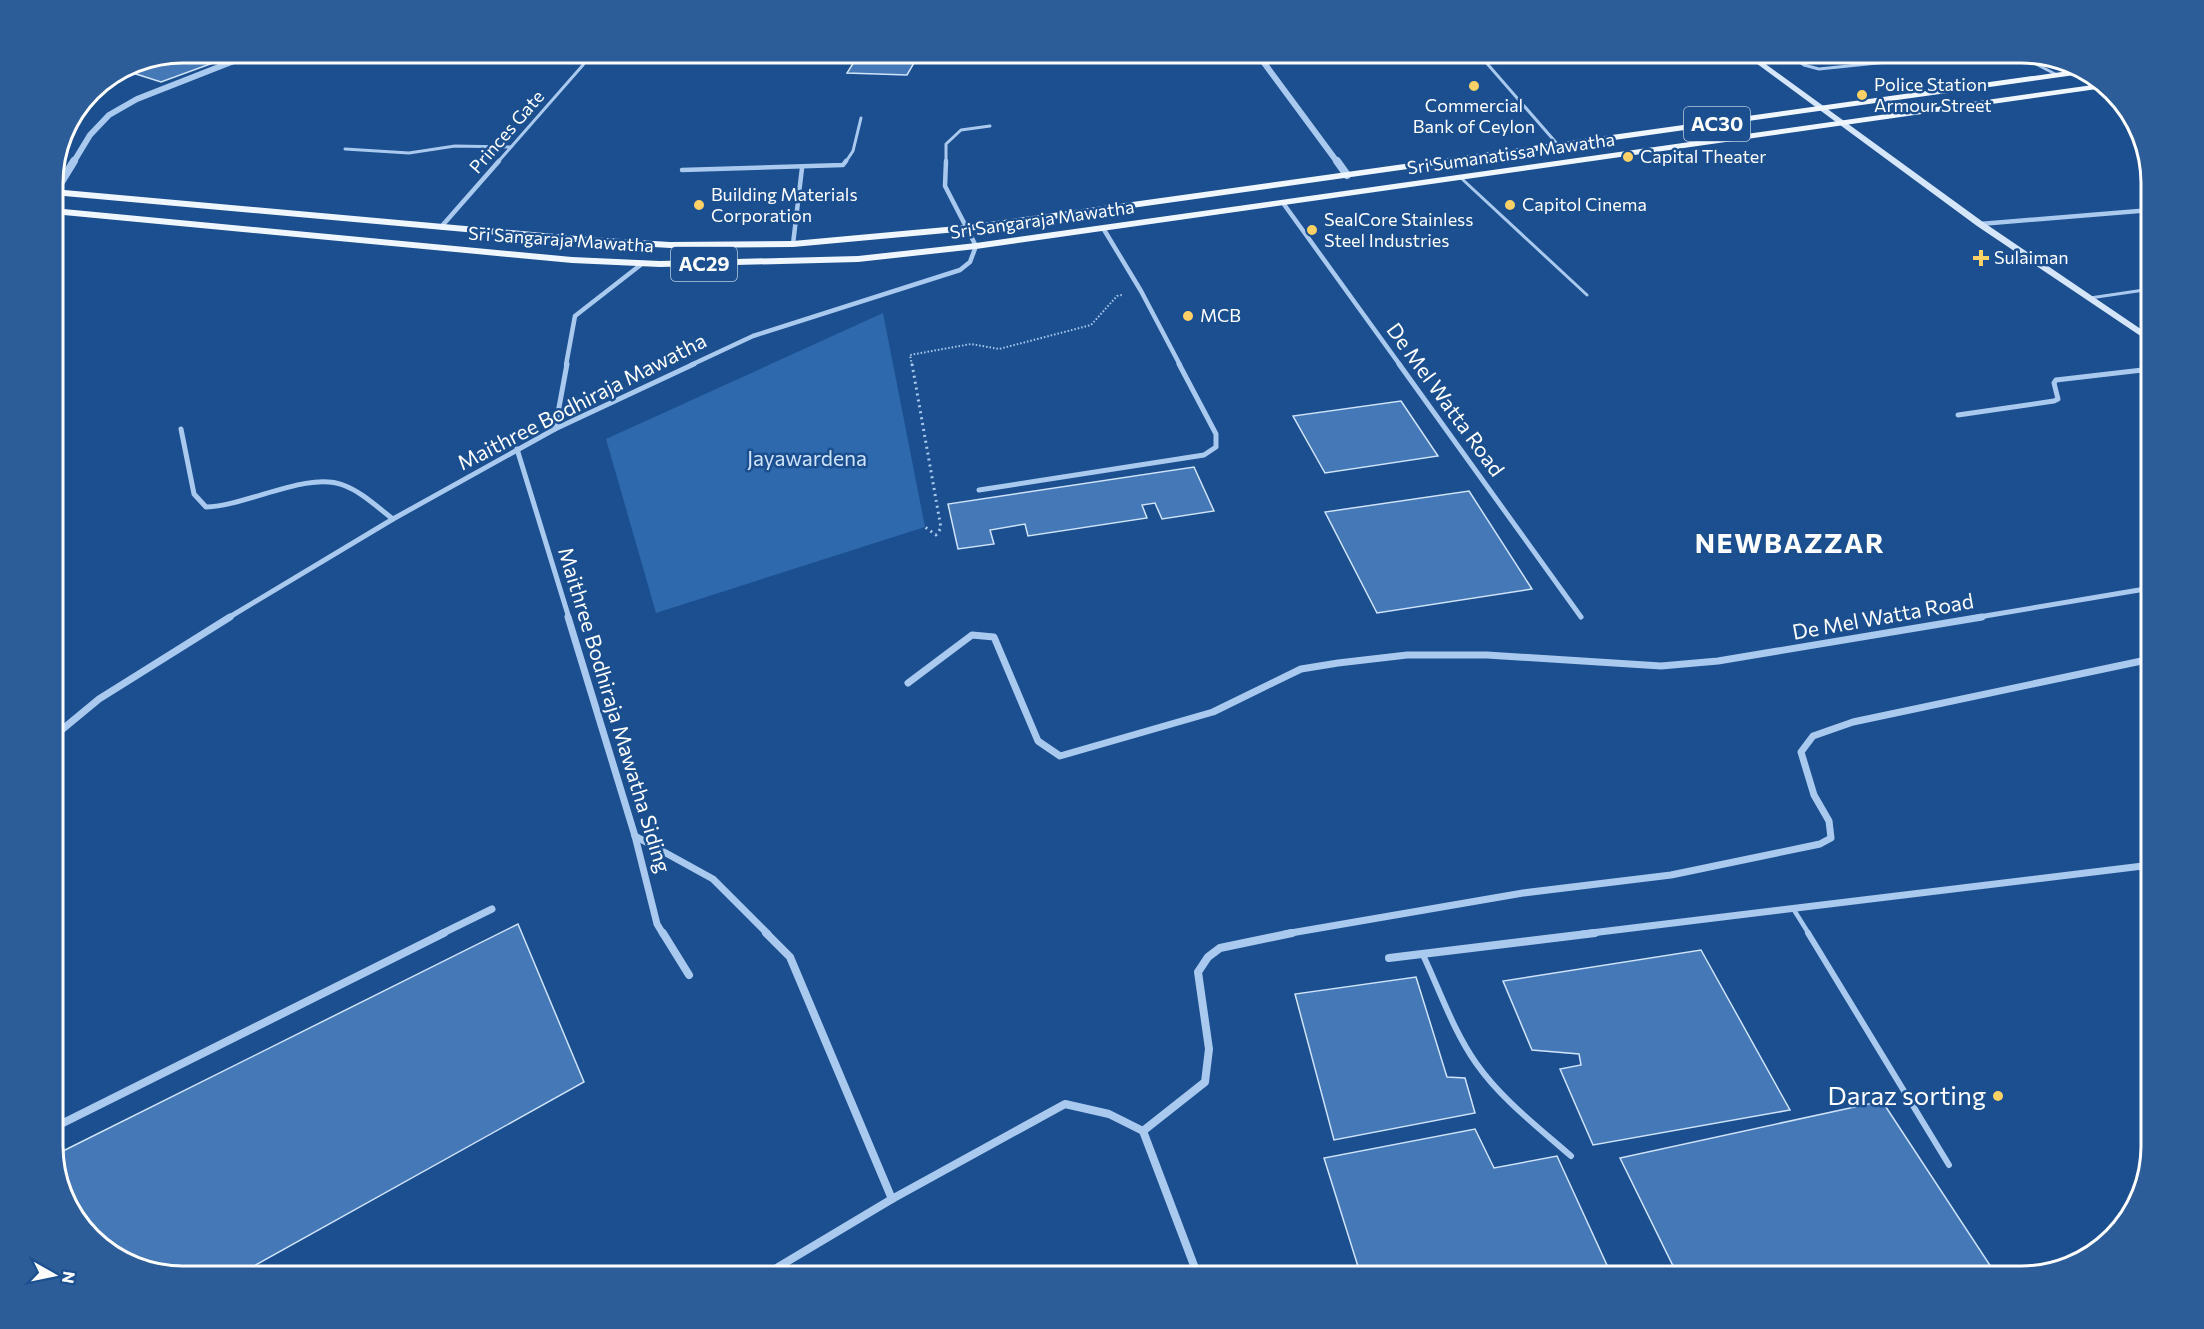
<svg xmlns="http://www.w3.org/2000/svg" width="2204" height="1329" font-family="Commissioner,sans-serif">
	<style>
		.green { fill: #2e69ad }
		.building { fill: #4478b7; stroke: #cfe3fa; stroke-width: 1.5 }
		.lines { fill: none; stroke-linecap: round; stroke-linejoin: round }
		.path-far1 { stroke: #a9c9ee; stroke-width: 2; stroke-dasharray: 1.5 2; stroke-linecap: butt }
		.path { stroke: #a9c9ee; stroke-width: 3; stroke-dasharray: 2 4; stroke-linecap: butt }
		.service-far2 { stroke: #a9c9ee; stroke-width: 3 }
		.service-far1 { stroke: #a9c9ee; stroke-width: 4.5 }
		.service { stroke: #a9c9ee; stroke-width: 6 }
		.minor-far4 { stroke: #a9c9ee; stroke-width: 3 }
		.minor-far3 { stroke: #a9c9ee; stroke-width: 4.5 }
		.minor-far2 { stroke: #a9c9ee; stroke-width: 5 }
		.minor-far1 { stroke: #a9c9ee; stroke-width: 7 }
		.minor { stroke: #a9c9ee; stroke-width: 8 }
		.tertiary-far1 { stroke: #a9c9ee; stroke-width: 6 }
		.tertiary { stroke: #a9c9ee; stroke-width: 8 }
		.secondary { fill: #d6e6fa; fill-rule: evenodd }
		.primary { fill: #f0f6ff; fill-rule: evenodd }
		.poi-dot { fill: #ffd166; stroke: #1b4f8f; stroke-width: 2 }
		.labels { text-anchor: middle; stroke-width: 5; stroke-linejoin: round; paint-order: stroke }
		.far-poi-label { font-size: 18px; fill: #fff; stroke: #1b4f8f; text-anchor: start }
		.far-street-label { font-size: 18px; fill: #fff; stroke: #1b4f8f }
		.shield { fill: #1b4f8f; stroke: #bbcadd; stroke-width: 1.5 }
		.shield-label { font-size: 20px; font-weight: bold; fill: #fff }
		.street-label { font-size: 21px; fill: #fff; stroke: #1b4f8f }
		.park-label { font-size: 21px; fill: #cfe3fa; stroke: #1b4f8f }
		.near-poi-label { font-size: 26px; fill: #fff; stroke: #1b4f8f; text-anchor: end }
		.district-label { font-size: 27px; font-weight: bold; letter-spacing: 1.5px; fill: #fff; stroke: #1b4f8f }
		.rim { fill: none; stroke: #fff; stroke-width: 3 }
	</style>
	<rect width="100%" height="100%" fill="#1b4f8f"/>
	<polygon class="green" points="883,313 925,527 656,613 606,439"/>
	<g class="building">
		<polygon points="183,52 243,52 161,82 136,74 148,59"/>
		<polygon points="1292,52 1359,52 1298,59"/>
		<polygon points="859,54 918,56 907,75 847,73"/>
		<polygon points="1401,401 1438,456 1325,473 1293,416"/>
		<polygon points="1194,467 1214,511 1162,519 1155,503 1142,505 1147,518 1028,536 1025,524 990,530 994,544 958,549 948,504"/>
		<polygon points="1469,491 1532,589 1377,613 1325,512"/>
		<polygon points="518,924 584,1082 236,1276 183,1276 118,1259 70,1211 53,1156"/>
		<polygon points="1701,950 1790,1110 1593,1145 1560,1069 1581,1065 1579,1054 1532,1050 1503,981"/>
		<polygon points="1416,977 1447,1077 1465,1078 1475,1113 1334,1140 1295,994"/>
		<polygon points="1882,1101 1997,1276 1678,1276 1620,1158"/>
		<polygon points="1475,1129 1494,1168 1557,1156 1612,1276 1361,1276 1324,1158"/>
	</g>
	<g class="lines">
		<polyline class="path-far1" points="912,365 910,355 971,344 999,349 1091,325 1117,296 1122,295"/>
		<polyline class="path" points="912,364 941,528 936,535 925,527"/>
		<g class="service-far2">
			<polyline points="1461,178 1587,295"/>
			<polyline points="2090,298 2151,289"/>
		</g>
		<polyline class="service-far1" points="1794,910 1809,934"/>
		<g class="service">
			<polyline points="1808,933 1949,1165"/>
			<path d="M1423,955C1440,991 1453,1030 1476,1063C1501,1099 1538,1127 1571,1156"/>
		</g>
		<g class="minor-far4">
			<polyline points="1477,52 1559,146"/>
			<polyline points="1786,52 1804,65 1819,69 1984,52"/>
			<polyline points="2013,52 2057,75"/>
			<polyline points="345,149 409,153 455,146 511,147"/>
			<polyline points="497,163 583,65 591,52"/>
			<polyline points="845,163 853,151 861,118"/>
			<polyline points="946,163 946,144 961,130 990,126"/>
		</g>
		<g class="minor-far3">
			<polyline points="682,170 843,165 846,161"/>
			<polyline points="1283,203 1400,365"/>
			<polyline points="1980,224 2151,210"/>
			<polyline points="441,227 499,161"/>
			<polyline points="1103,228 1141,291 1180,365"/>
			<polyline points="793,244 802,168"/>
			<polyline points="566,365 575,316 643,263"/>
			<polyline points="691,365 753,336 960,270 970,262 976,246 945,186 946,161"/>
		</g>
		<g class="minor-far2">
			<polyline points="1399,364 1581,617"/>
			<polyline points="1958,415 2054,401 2058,399 2054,383 2056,380 2151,369"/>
			<path d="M181,429L194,494L206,507C247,506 307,471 343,485C362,492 377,507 393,519"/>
			<polyline points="555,429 567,364"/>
			<polyline points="517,449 569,618"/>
			<polyline points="979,490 1204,455 1216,447 1216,434 1179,364"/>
			<polyline points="228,618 393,519 555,429 694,364"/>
			<polyline points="1973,618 2151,588"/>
		</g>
		<g class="minor-far1">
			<polyline points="568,617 635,836 657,924 663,934"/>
			<polyline points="908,683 972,635 994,637 1038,741 1060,756 1213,712 1301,669 1338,663 1407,655 1487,655 1661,666 1718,661 1982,617"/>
			<polyline points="53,737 99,699 230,617"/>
			<polyline points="635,836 713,879 768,934"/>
			<polyline points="441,934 492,909"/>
			<polyline points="1285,934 1523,893 1671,875 1820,844 1831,838 1829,821 1814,795 1801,752 1813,736 1853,722 2151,659"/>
			<polyline points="1583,934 2151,865"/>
		</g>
		<g class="minor">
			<polyline points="663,933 689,975"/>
			<polyline points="766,933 790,957 892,1199"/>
			<polyline points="1389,958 1595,933"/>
			<polyline points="53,1128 444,933"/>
			<polyline points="763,1276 892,1199 1065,1104 1109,1114 1143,1131"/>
			<polyline points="1198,1276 1143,1131 1205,1082 1209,1049 1198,972 1208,957 1220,948 1292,933"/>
		</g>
		<g class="tertiary-far1">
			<polyline points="1256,52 1338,163"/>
			<polyline points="73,163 90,135 109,115 137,99 257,52"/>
		</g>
		<g class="tertiary">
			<polyline points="1337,161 1347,175"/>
			<polyline points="55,192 74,161"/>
		</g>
		<polygon class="secondary" points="1741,52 1749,52 1983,222 2151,336 2151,343 1977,226"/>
		<g class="primary">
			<polygon points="2083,69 2089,73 968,231 793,247 670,248 588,243 53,195 53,189 588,237 670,242 793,241 968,225"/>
			<polygon points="2100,84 2104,88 976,249 858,262 660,267 572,263 53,214 53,208 572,257 660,261 858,256 976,243"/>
		</g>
	</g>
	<g class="poi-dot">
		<circle cx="1474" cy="86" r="6"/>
		<circle cx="1862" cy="95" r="6"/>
		<circle cx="1628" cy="157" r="6"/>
		<circle cx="699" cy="205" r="6"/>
		<circle cx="1510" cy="205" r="6"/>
		<circle cx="1312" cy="230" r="6"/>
		<path d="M1978 249h6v6h6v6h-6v6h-6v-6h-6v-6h6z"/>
		<circle cx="1188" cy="316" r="6"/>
		<circle cx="1998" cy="1096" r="6"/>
	</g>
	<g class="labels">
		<g class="far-poi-label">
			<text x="1874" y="91">Police Station<tspan x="1874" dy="21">Armour Street</tspan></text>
			<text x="1474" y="112" text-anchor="middle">Commercial<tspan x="1474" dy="21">Bank of Ceylon</tspan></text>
			<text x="1640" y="163">Capital Theater</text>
			<text x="711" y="201">Building Materials<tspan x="711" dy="21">Corporation</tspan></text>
			<text x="1522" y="211">Capitol Cinema</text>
			<text x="1324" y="226">SealCore Stainless<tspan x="1324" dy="21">Steel Industries</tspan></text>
			<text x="1994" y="264">Sulaiman</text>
			<text x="1200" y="322">MCB</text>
		</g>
		<g class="far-street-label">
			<text transform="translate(507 132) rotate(-49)" y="6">Princes Gate</text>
			<text transform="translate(1511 154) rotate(-8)" y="6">Sri Sumanatissa Mawatha</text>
			<text transform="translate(1042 220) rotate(-8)" y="6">Sri Sangaraja Mawatha</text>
			<text transform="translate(561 240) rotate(4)" y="6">Sri Sangaraja Mawatha</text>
		</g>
		<g class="shield">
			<rect x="1684" y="107" width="66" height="34" rx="4.5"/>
			<rect x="671" y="247" width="66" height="34" rx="4.5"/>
		</g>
		<g class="shield-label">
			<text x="1717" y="131">AC30</text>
			<text x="704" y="271">AC29</text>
		</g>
		<g class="street-label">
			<text transform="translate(1445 400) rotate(54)" y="7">De Mel Watta Road</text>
			<text transform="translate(582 402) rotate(-27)" y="7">Maithree Bodhiraja Mawatha</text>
			<text transform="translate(1883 617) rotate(-10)" y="7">De Mel Watta Road</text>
			<text transform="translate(614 710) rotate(73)" y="7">Maithree Bodhiraja Mawatha Siding</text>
		</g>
		<g class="park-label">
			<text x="807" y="466">Jayawardena</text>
		</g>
		<g class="near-poi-label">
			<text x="1986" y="1105">Daraz sorting</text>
		</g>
		<g class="district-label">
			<text x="1790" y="553">NEWBAZZAR</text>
		</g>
	</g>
	<path d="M0 0H2204V1329H0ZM183 63H2021A120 120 0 0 1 2141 183V1146A120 120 0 0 1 2021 1266H183A120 120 0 0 1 63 1146V183A120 120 0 0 1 183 63Z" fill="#2d5d98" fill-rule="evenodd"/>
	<path class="rim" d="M183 63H2021A120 120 0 0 1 2141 183V1146A120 120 0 0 1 2021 1266H183A120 120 0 0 1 63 1146V183A120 120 0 0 1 183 63Z"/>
	<g transform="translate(54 1275) rotate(99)" stroke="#1b4f8f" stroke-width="4.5" paint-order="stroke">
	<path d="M0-4.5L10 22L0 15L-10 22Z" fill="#ffffff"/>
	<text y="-9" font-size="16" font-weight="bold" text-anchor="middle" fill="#ffffff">N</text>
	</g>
</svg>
